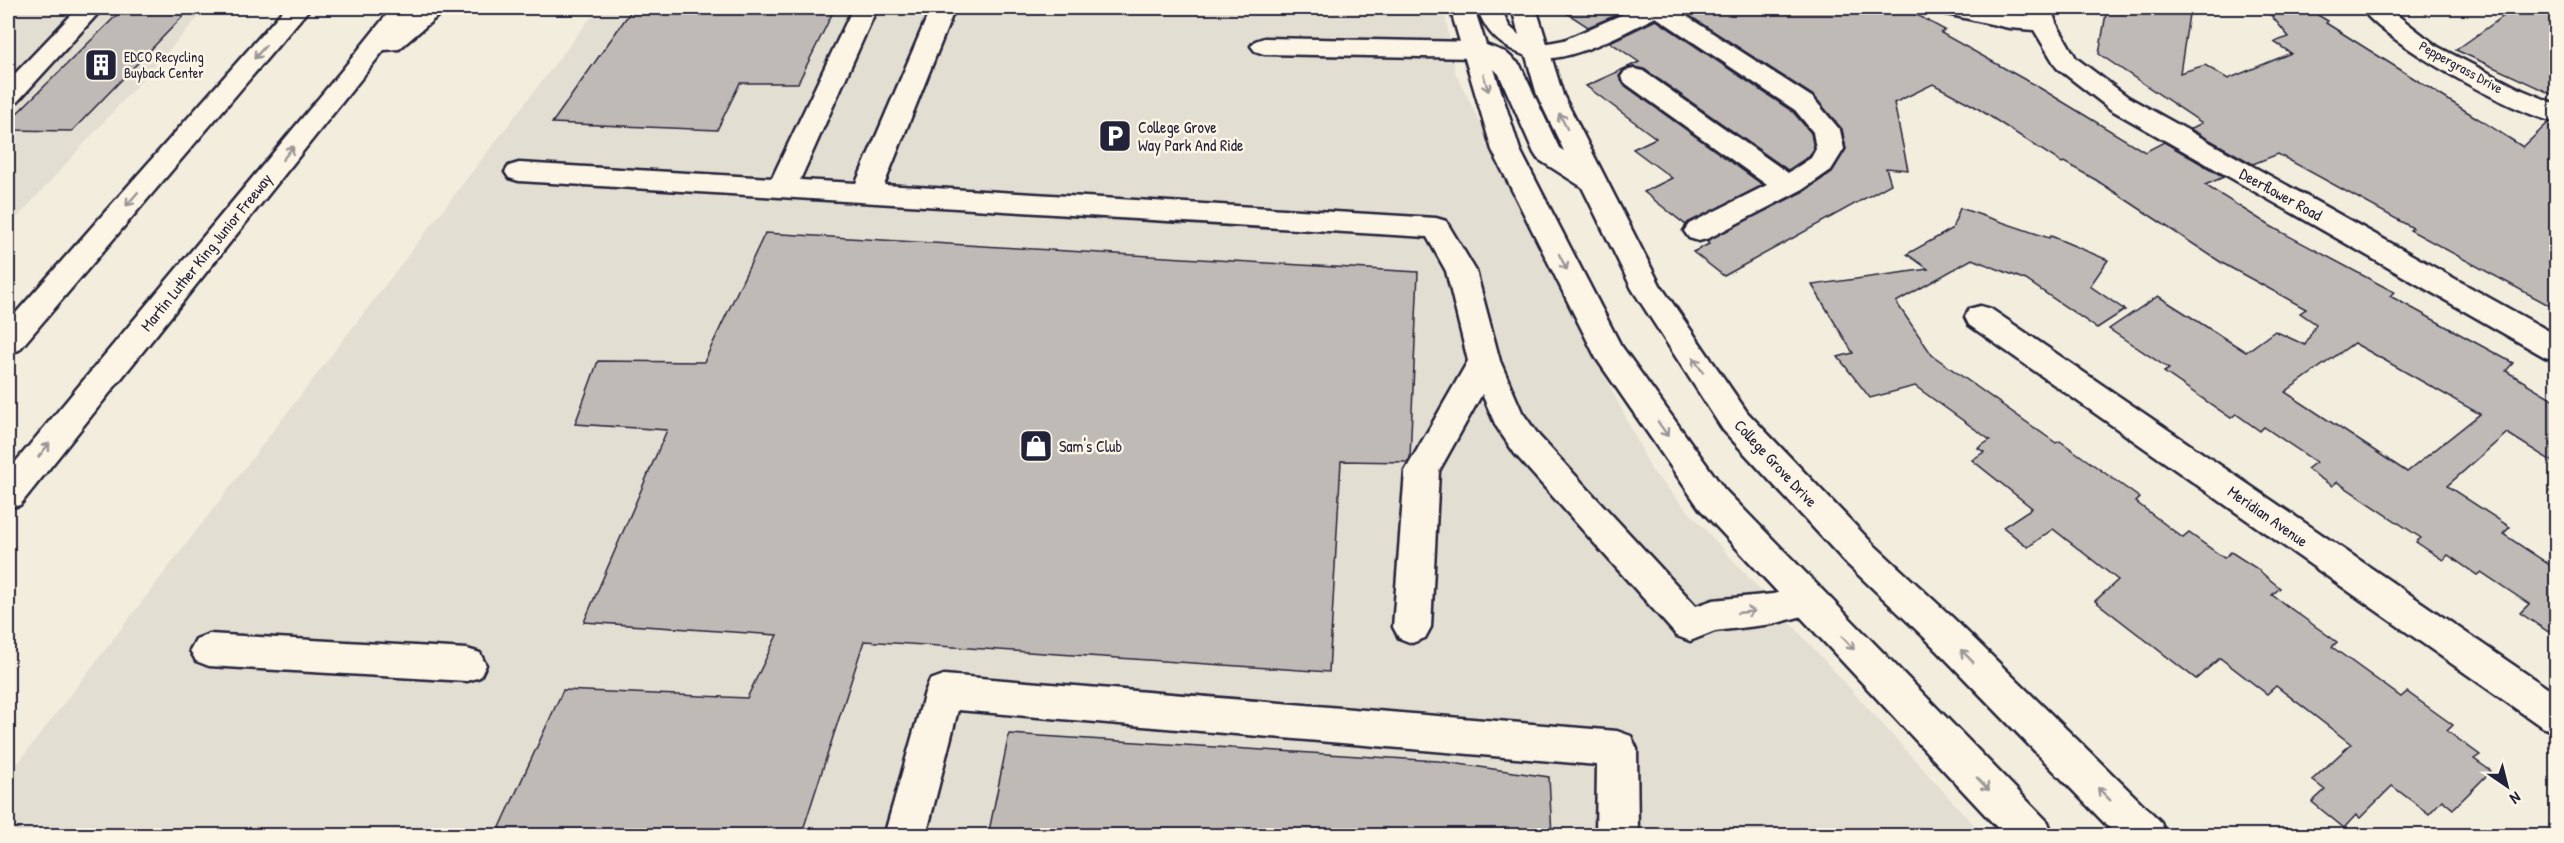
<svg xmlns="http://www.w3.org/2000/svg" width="2564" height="843" font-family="'Patrick Hand',sans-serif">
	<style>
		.built { fill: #e3ded2 }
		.building { fill: #bfbab6; stroke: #22223b; stroke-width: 1.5; fill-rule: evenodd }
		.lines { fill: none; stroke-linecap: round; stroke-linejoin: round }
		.minor-casing { stroke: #22223b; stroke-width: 5 }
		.major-casing { stroke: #22223b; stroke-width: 5 }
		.highway-casing { stroke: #22223b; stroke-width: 5 }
		.minor { fill: #fcf5e5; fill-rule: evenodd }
		.major { fill: #fcf5e5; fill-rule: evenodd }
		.highway { fill: #fcf5e5; fill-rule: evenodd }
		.oneway { stroke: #9a9698 }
		.labels { text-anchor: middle; stroke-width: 5; stroke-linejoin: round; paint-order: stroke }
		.far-poi-label { font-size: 14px; fill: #22223b; stroke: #fcf5e5; text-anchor: start }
		.far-street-label { font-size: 14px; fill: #22223b; stroke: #fcf5e5 }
		.poi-label { font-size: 16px; fill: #22223b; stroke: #fcf5e5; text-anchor: start }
		.street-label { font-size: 16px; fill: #22223b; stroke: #fcf5e5 }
	</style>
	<rect width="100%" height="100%" fill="#f3edde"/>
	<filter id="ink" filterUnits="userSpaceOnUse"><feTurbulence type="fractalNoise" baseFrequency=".0167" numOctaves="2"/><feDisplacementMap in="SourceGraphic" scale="12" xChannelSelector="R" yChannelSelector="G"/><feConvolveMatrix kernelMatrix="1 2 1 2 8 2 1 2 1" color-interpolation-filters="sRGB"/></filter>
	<g filter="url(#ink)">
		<g class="built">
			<polygon points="8,8 207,8 8,228"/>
			<polygon points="598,8 1444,8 1455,72 1652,471 1983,835 8,836 8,776"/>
		</g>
		<g class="building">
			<polygon points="124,8 191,8 72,131 8,130 8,122"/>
			<polygon points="633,8 835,8 798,83 740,83 717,130 552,123"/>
			<polygon points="1559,8 1633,8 1588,27"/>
			<path d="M1677,8H1904L1945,30L1941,33L2040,88L2145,152L2164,142L2224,177L2205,185L2272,227L2394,292L2390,296L2513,363L2506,371L2556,401V464L2507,433L2447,486L2510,527L2503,534L2556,569V637L2520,613L2529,604L2481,572L2477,575L2448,555L2443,560L2416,542L2421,538L2337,482L2332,486L2307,469L2316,462L2264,427L2260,431L2236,414L2231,418L2164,372L2169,369L2109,329L2158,296L2246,352L2275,331L2305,345L2316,324L2300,313L2306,309L2222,263L2096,180L2064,162L2062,163L1974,106L1933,84L1894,103L1908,170L1886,168L1891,184L1724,276L1693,252L1709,244L1706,241L1806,190L1832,172L1846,149L1842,129L1814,96ZM2354,343L2480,414L2407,472L2285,392Z"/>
			<polygon points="2107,8 2190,8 2180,73 2205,65 2228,79 2291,53 2274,42 2289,37 2265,8 2306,8 2328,21 2326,23 2523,147 2549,122 2556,124 2556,309 2410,230 2413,228 2278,154 2253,164 2190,129 2202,123 2099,54"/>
			<polygon points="2515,8 2556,8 2556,96 2456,50"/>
			<polygon points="1656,20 1793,112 1811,133 1814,149 1809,156 1788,170 1644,69 1634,67 1625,69 1619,76 1624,85 1763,185 1686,225 1644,192 1672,178 1633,149 1656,138 1586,86 1639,62 1610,42"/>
			<polygon points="1960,208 2049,238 2051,236 2108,260 2090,286 2125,310 2097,328 2026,280 1972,259 1896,302 1932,355 2056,443 2060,441 2140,498 2136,502 2183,538 2189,533 2224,558 2231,552 2256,568 2280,588 2272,595 2337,642 2332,647 2401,697 2407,692 2453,725 2447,731 2480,755 2474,759 2491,771 2453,809 2442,800 2429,814 2392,786 2360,818 2356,815 2344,828 2312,802 2325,790 2312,780 2351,744 2276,686 2267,694 2220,658 2196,679 2095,601 2118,580 2053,529 2028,547 2003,527 2032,508 1972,460 1984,452 1978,448 1990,440 1915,386 1870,398 1838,357 1853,353 1812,285 1928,269 1907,254 1952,229"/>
			<polygon points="765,233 1418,272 1410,458 1408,462 1341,461 1329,672 864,641 801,836 496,836 563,690 747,698 777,635 584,622 667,430 575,424 598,361 704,362"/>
			<polygon points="1009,734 1438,761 1549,777 1552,836 988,836"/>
		</g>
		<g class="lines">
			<g class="minor-casing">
				<g id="minor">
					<polygon points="78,8 102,9 17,102 8,104 8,81"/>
					<polygon points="853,8 877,8 800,180 856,183 931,8 955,8 884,185 1436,218 1446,221 1476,271 1500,361 1522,412 1539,436 1696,606 1713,600 1773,594 1808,585 1821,589 1826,600 1821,611 1773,624 1715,631 1690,641 1677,636 1515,454 1496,426 1482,394 1439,471 1431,627 1425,638 1412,643 1399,638 1393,627 1405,471 1468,361 1446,271 1427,237 519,181 509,178 505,172 509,166 519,163 772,178"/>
					<path d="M1637,8H1674L1813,98L1840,130L1844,149L1831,170L1805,188L1709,238L1699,241L1689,238L1684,231L1689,224L1767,185L1625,83L1621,77L1625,71L1634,69L1643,71L1788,173L1811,158L1816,149L1813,132L1795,110L1656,17C1622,33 1565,67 1528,57L1524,52L1528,47L1564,40Z"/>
					<path d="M1939,8C1969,5 1998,13 2028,15L2027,8H2051L2056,23L2076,58L2128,97L2556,335V360L2545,357L2110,109L2057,68L2034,30L2009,28L1951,15L1942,13Z"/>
					<path d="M2361,8H2388L2438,47L2522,90L2556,104V122C2514,114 2385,43 2361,8Z"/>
					<polygon points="1264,38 1475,42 1484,45 1488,50 1484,55 1475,58 1264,54 1255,51 1251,46 1255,41"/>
					<polygon points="1980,306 1991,309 2556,694 2556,732 2542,727 1969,325 1965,317 1969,309"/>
					<polygon points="209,634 467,649 480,653 486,665 480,677 467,681 209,666 196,661 190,650 196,639"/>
					<polygon points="944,675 1617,731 1631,736 1637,749 1638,836 1596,836 1597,765 958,710 926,836 884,836 925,692 930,680"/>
				</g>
			</g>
			<g class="major-casing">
				<path id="major" d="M1450,8H1474L1486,45L1505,52L1520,65L1559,148L1564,151L1537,95L1526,56C1500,46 1487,34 1477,8H1501L1509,26L1519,35L1512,8H1536L1563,95L1660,285L1747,412L1872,543L1953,618L2161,822L2166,836H2117L1927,640L1846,563L1723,430L1632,289L1582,187L1538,159L1534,153L1499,74L1494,69L1520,150L1620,344L1724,489L2048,822L2053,836H2005L1700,509L1596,358L1492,150Z"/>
			</g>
			<g class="highway-casing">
				<g id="highway">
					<polygon points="285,8 310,8 19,350 8,353 8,322"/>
					<polygon points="392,8 416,8 412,14 420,8 447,8 399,49 384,50 20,505 8,508 8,471 343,69"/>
				</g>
			</g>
			<use href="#minor" class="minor"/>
			<use href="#major" class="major"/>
			<use href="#highway" class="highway"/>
		</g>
		<defs><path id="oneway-shaft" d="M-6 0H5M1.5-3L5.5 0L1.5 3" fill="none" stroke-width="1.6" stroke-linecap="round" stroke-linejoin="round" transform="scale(1.5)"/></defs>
		<g class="oneway">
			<use href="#oneway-shaft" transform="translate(260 52) rotate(131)"/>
			<use href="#oneway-shaft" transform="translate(1486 83) rotate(73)"/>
			<use href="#oneway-shaft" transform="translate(1563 121) rotate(-117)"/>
			<use href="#oneway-shaft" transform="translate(288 153) rotate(-51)"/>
			<use href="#oneway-shaft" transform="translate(132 199) rotate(131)"/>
			<use href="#oneway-shaft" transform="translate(1563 262) rotate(63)"/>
			<use href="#oneway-shaft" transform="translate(1698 365) rotate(-124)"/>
			<use href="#oneway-shaft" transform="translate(1663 429) rotate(55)"/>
			<use href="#oneway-shaft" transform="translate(44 450) rotate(-51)"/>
			<use href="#oneway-shaft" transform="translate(1746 612) rotate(-6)"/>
			<use href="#oneway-shaft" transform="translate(1848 643) rotate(47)"/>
			<use href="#oneway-shaft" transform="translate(1967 656) rotate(-135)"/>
			<use href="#oneway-shaft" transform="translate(1983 784) rotate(46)"/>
			<use href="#oneway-shaft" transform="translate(2104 794) rotate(-135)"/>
		</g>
	</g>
	<defs>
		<g id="building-square" transform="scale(1.725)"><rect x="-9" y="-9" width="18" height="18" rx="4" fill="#22223b" stroke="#fcf5e5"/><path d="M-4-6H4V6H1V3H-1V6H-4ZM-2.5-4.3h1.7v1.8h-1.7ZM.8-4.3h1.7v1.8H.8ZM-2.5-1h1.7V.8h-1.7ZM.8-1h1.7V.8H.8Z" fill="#fff"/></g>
		<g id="parking-square" transform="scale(1.725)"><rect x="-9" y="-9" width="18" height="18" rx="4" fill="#22223b" stroke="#fcf5e5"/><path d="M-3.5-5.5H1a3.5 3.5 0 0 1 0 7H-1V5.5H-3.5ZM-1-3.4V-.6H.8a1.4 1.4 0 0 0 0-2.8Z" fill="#fff"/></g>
		<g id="shop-square" transform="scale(1.725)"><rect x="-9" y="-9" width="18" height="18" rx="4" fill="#22223b" stroke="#fcf5e5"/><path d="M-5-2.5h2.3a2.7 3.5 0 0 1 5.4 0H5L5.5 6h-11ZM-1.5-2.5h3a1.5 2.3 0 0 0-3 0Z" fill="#fff"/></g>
	</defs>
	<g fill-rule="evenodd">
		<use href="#building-square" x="101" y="65"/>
		<use href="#parking-square" x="1115" y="136"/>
		<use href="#shop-square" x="1036" y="446"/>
	</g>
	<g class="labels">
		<g class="far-poi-label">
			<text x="124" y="62">EDCO Recycling<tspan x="124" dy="16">Buyback Center</tspan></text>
		</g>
		<g class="far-street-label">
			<text transform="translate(2461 67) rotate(29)" y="5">Peppergrass Drive</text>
		</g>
		<g class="poi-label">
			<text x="1138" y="133">College Grove<tspan x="1138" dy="18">Way Park And Ride</tspan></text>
			<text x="1059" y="452">Sam's Club</text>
		</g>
		<g class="street-label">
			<text transform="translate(2281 194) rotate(29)" y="6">Deerflower Road</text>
			<text transform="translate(206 252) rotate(-51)" y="6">Martin Luther King Junior Freeway</text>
			<text transform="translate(1776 463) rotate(47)" y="6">College Grove Drive</text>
			<text transform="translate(2268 516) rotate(35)" y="6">Meridian Avenue</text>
		</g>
	</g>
	<rect width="2564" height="843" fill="none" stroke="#fcf5e5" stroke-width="30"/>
	<rect x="15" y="15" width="2534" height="813" fill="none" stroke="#22223b" stroke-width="2" filter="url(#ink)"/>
	<g transform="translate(2507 786) rotate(145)" stroke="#fcf5e5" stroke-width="4.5" paint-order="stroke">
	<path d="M0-4.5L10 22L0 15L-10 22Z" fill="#22223b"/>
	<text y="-9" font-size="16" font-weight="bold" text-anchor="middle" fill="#22223b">N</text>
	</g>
</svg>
